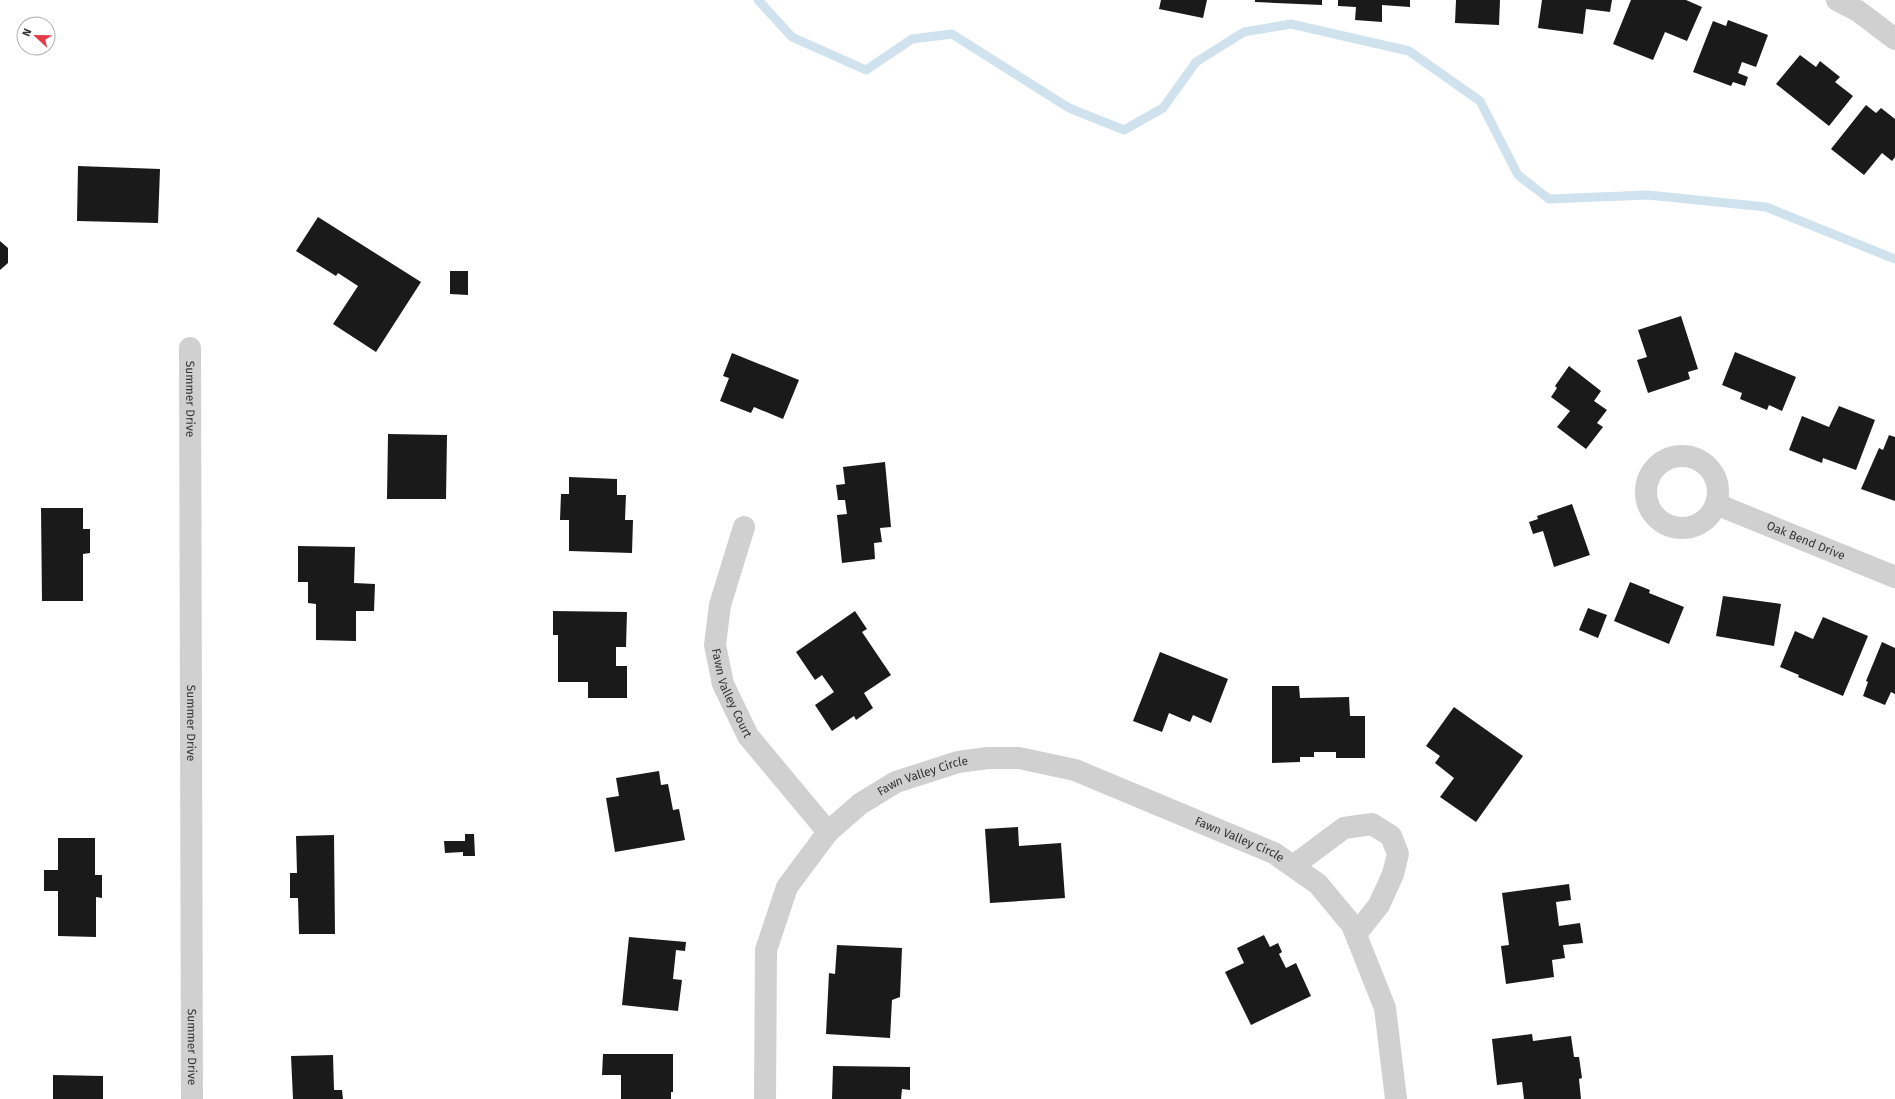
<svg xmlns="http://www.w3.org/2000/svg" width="1895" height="1099" font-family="'Fira Sans',sans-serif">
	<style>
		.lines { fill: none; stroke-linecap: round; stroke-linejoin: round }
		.stream { stroke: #cfe2ee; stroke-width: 9 }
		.building { fill: #1a1a1a }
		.minor { stroke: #d0d0d0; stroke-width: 22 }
		.labels { text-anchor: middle; stroke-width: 4; stroke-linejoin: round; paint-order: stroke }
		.street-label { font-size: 12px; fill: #333; stroke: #fff }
	</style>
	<rect width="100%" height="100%" fill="#fff"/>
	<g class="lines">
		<polyline class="stream" points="758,0 792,37 866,70 912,39 952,34 1069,108 1124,130 1163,108 1196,62 1244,32 1291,24 1409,51 1480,101 1518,175 1549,199 1648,195 1766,207 1895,259"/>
	</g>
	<g class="building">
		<polygon points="1161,0 1207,0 1203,18 1159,9"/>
		<polygon points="1255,0 1322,0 1322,5 1255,2"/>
		<polygon points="1338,0 1410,0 1410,7 1382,5 1382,22 1355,20 1356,7 1338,6"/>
		<polygon points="1456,0 1500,0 1499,25 1455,23"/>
		<polygon points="1542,0 1612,0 1610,12 1586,9 1583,34 1538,28"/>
		<polygon points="1631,0 1686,0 1702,7 1687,41 1665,32 1653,60 1613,44"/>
		<polygon points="1728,20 1768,35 1756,67 1742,62 1738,73 1748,77 1745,86 1733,82 1731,86 1693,72 1713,21 1726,26"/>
		<polygon points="1800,55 1816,67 1820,61 1840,77 1835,82 1853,96 1829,126 1776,84"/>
		<polygon points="1866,105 1876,113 1881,108 1895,119 1895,157 1892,161 1882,153 1864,175 1831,149"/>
		<polygon points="78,166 160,169 158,223 77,221"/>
		<polygon points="318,217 421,282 376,352 333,324 358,286 338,273 336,276 296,251"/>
		<polygon points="0,241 8,248 8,263 0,270"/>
		<polygon points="450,271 468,271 468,295 450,294"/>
		<polygon points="1681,316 1698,369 1688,372 1690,379 1648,393 1637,360 1647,357 1638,330"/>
		<polygon points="1735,352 1796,377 1782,411 1769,405 1767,410 1740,399 1742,393 1722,385"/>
		<polygon points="732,353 799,380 783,419 754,407 751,413 720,401 729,378 723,376"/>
		<polygon points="1569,366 1601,391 1594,401 1607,410 1597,423 1603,427 1586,449 1557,427 1570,411 1551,397 1557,388 1555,386"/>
		<polygon points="1839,406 1875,420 1856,470 1823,458 1822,463 1789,450 1802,416 1829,427"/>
		<polygon points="388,434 447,435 446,499 387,499"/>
		<polygon points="1889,435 1895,437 1895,501 1861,489 1879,448 1883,450"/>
		<polygon points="885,462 891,527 880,528 882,542 874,543 875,559 842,563 837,515 847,514 845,500 838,500 836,485 845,484 843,467"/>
		<polygon points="569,477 617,479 617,495 626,495 625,520 633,520 632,553 569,551 569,520 560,520 561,494 569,494"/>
		<polygon points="1572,504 1590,555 1554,567 1543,531 1533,534 1529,522 1538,519 1537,516"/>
		<polygon points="41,508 83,508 83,529 90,529 90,553 83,554 83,601 42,601"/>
		<polygon points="298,546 355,547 354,583 375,584 374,611 356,611 356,641 316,640 316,604 308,603 308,582 298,582"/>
		<polygon points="1630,582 1650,590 1649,593 1684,607 1669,644 1614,621"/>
		<polygon points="1723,596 1781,604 1774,646 1716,636"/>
		<polygon points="1588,608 1607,615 1598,638 1579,630"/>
		<polygon points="553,611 627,612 626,647 616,647 616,666 627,666 627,698 588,698 588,682 558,682 558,635 553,635"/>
		<polygon points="855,611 867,629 862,632 891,675 864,693 873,708 856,720 854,716 832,731 815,705 834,692 822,675 815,680 796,652"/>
		<polygon points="1823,617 1868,636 1843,696 1798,677 1799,675 1780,667 1795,631 1813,639"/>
		<polygon points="1882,642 1895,648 1895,694 1891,692 1885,705 1863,696 1868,682 1866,681"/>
		<polygon points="1160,652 1228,679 1211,723 1193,715 1190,722 1169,713 1162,732 1133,721"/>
		<polygon points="1272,686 1299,686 1300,698 1349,697 1350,716 1365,716 1365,758 1336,758 1336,752 1314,752 1314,757 1300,757 1300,762 1272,763"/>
		<polygon points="1454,707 1523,756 1476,822 1440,797 1454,778 1435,763 1440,756 1426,746"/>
		<polygon points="659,771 661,785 668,784 673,810 679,809 685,840 615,852 606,798 619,796 616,778"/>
		<polygon points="1018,827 1019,846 1061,843 1065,898 990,903 985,829"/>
		<polygon points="465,834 474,834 475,856 463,856 463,852 445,853 444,841 465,841"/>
		<polygon points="334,835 335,934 299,934 298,898 290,898 290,873 297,873 296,836"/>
		<polygon points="58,838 95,838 95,875 102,875 102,898 96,897 96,937 58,936 58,891 44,891 44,870 58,870"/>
		<polygon points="1569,884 1571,900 1556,902 1559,926 1580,923 1583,943 1563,945 1565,958 1552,960 1554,977 1506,984 1501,946 1509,945 1502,893"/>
		<polygon points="1264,935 1270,947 1278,943 1282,952 1279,954 1286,968 1296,963 1311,996 1251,1025 1225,972 1244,963 1237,948"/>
		<polygon points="629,937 686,942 685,951 676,950 673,979 682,980 678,1011 622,1005"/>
		<polygon points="837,945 902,948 900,997 892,1000 890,1038 826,1034 829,973 835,974"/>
		<polygon points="1532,1034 1533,1041 1571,1036 1574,1057 1579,1057 1582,1078 1579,1079 1581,1099 1524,1099 1522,1082 1497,1085 1492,1039"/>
		<polygon points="603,1054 673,1054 673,1092 671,1092 671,1099 621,1099 621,1075 602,1075"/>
		<polygon points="333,1055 334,1090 342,1090 343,1099 293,1099 291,1056"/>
		<polygon points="833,1066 910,1067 910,1090 902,1089 901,1099 832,1099"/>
		<polygon points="53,1075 103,1076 103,1099 53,1099"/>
	</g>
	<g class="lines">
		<g class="minor">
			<polyline points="1837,0 1858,11 1895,39"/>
			<path id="s1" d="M190,348L192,1099"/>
			<circle cx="1682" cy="492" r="36"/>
			<path id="s2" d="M1716,504L1895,577"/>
			<path id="s3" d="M744,527L720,605L715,645L723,684L748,736L828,832"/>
			<polyline points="1293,866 1344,828 1372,824 1391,836 1398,854 1393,874 1379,905 1356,934"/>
			<path id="s4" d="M765,1099L766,950L787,887L828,832L860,804L896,782L958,762L988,758H1019L1075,770L1274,853L1318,884L1352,925L1385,1008L1396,1099"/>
		</g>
	</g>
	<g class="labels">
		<g class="street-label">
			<text dy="4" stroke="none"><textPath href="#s1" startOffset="51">Summer Drive</textPath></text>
			<text dy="4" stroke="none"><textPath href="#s2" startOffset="97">Oak Bend Drive</textPath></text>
			<text dy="4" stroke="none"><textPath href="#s3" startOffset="173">Fawn Valley Court</textPath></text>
			<text dy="4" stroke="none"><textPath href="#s1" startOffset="375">Summer Drive</textPath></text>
			<text dy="4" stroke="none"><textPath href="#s4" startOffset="396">Fawn Valley Circle</textPath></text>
			<text dy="4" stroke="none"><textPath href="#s4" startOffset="731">Fawn Valley Circle</textPath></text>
			<text dy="4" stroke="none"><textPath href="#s1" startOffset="699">Summer Drive</textPath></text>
		</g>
	</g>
	<g transform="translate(36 36) rotate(292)"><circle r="19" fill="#ffffff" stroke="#adadad"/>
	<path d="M0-3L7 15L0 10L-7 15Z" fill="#e63946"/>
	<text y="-6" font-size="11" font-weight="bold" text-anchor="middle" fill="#333333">N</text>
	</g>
</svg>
